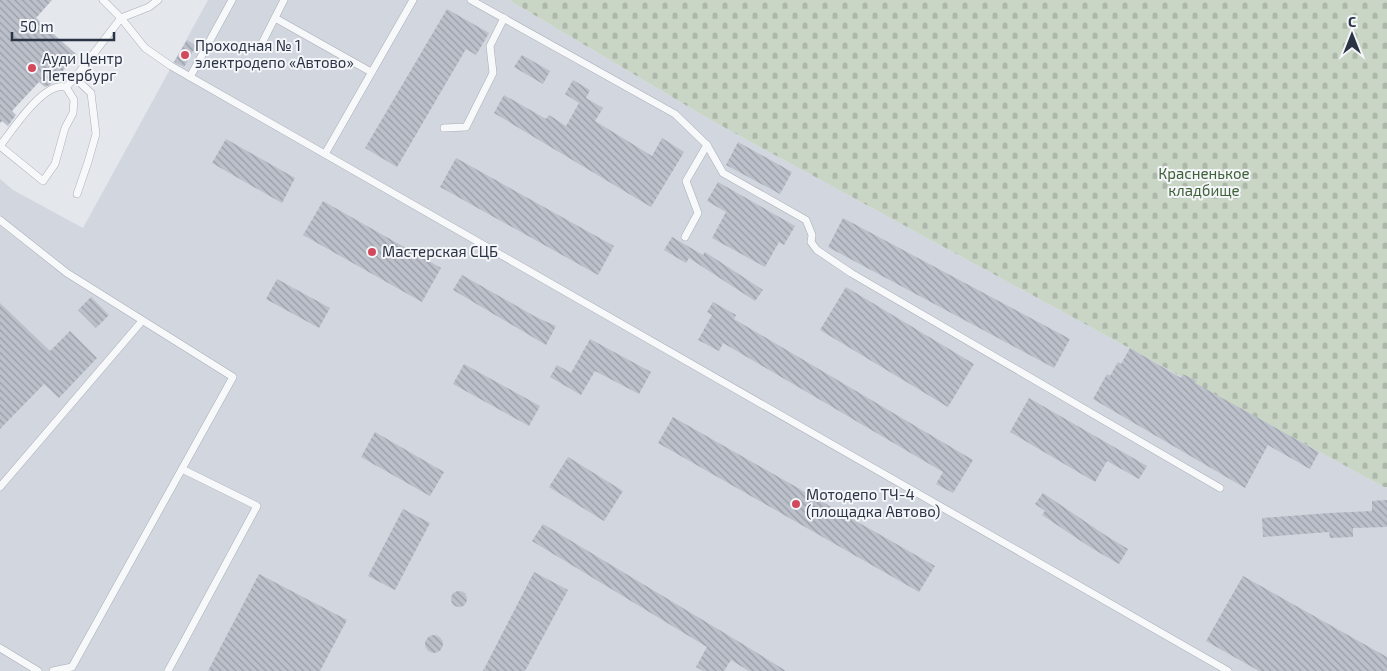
<svg xmlns="http://www.w3.org/2000/svg" width="1387" height="671" font-family="'Exo 2',sans-serif">
	<style>
		.built { fill: #d2d6de }
		.cemetery { fill: url(#cemetery-stones) }
		.building { fill: url(#building-back-hatch) }
		.lines { fill: none; stroke-linecap: round; stroke-linejoin: round }
		.lane-casing { stroke: #a9aeb7; stroke-width: 8 }
		.lane { stroke: #f7f8fa; stroke-width: 7 }
		.poi-dot { fill: #d1495b; stroke: #f4f6f9; stroke-width: 2 }
		.labels { text-anchor: middle; stroke-width: 4; stroke-linejoin: round; paint-order: stroke }
		.poi-label { font-size: 15px; fill: #2b3445; stroke: #f4f6f9; text-anchor: start }
		.park-label { font-size: 15px; fill: #3f6138; stroke: #f4f6f9 }
	</style>
	<defs>
		<pattern id="cemetery-stones" width="16" height="16" patternUnits="userSpaceOnUse" patternTransform="scale(1.25)"><rect width="16" height="16" fill="#c9d6c5"/><path d="M2 7V4a2 2 0 0 1 4 0v3zM10 15v-3a2 2 0 0 1 4 0v3z" fill="#adb8ab"/></pattern>
		<pattern id="building-back-hatch" width="6" height="6" patternUnits="userSpaceOnUse" patternTransform="scale(1.25)"><rect width="6" height="6" fill="#bbc0ca"/><path d="M-1 5l2 2M0 0l6 6M5-1l2 2" fill="none" stroke="#989da6"/></pattern>
	</defs>
	<rect width="100%" height="100%" fill="#e4e7ec"/>
	<polygon class="built" points="208,0 509,0 709,119 1384,487 1387,487 1387,671 0,671 0,179 13,190 83,228"/>
	<polygon class="cemetery" points="509,0 1387,0 1387,487 1384,487 709,119"/>
	<g class="building">
		<polygon points="0,0 52,0 36,18 77,55 50,85 45,87 39,82 12,111 16,115 8,126 2,121 0,123"/>
		<polygon points="447,9 489,33 476,55 466,49 397,167 365,148"/>
		<polygon points="187,40 196,46 184,67 174,62"/>
		<polygon points="522,55 550,71 543,84 514,67"/>
		<polygon points="573,80 590,90 586,98 603,108 595,121 652,156 662,138 684,152 651,207 494,113 504,95 546,119 549,115 566,126 579,103 565,94"/>
		<polygon points="226,139 295,178 282,203 212,163"/>
		<polygon points="738,142 792,172 780,194 726,165"/>
		<polygon points="456,158 614,246 598,275 440,187"/>
		<polygon points="718,182 795,226 784,245 779,242 765,267 712,238 726,212 707,201"/>
		<polygon points="323,201 441,268 422,302 303,235"/>
		<polygon points="843,218 1070,339 1054,368 828,247"/>
		<polygon points="672,237 703,255 705,252 763,290 755,301 689,258 686,263 664,250"/>
		<polygon points="462,275 536,317 556,326 546,345 453,290"/>
		<polygon points="277,279 330,308 319,328 266,299"/>
		<polygon points="846,287 974,364 948,407 820,330"/>
		<polygon points="91,297 109,315 96,328 78,310"/>
		<polygon points="713,302 736,315 734,319 973,460 953,493 936,484 943,472 723,343 719,351 698,340 712,315 707,312"/>
		<polygon points="0,303 50,351 70,331 97,358 59,398 44,384 0,429"/>
		<polygon points="590,339 651,372 639,394 595,371 581,395 550,377 557,365 571,373"/>
		<polygon points="1130,348 1181,378 1183,374 1197,381 1195,383 1319,452 1310,469 1268,445 1245,488 1093,399 1107,374 1110,376 1118,362 1121,364"/>
		<polygon points="464,364 540,406 529,426 453,384"/>
		<polygon points="1029,398 1147,466 1139,479 1107,461 1095,482 1010,432"/>
		<polygon points="673,417 935,566 919,592 658,443"/>
		<polygon points="375,432 444,472 430,496 361,457"/>
		<polygon points="568,457 623,491 604,521 549,487"/>
		<polygon points="1043,493 1105,535 1128,549 1119,564 1093,549 1042,515 1045,511 1035,504"/>
		<polygon points="1387,500 1387,527 1353,528 1353,537 1330,538 1329,532 1263,537 1262,518 1329,513 1372,511 1372,501"/>
		<polygon points="403,509 430,523 395,590 368,576"/>
		<polygon points="543,524 741,643 786,671 749,671 731,660 724,671 703,671 696,667 707,647 532,541"/>
		<polygon points="534,572 568,590 525,671 483,671"/>
		<polygon points="259,574 347,620 320,671 208,671"/>
		<polygon points="1243,576 1387,657 1387,671 1259,671 1206,641"/>
		<circle cx="459" cy="599" r="8"/>
		<circle cx="434" cy="644" r="9"/>
	</g>
	<g class="lines">
		<g class="lane-casing">
			<g id="lane">
				<polyline points="103,0 121,18 145,48 171,66 1228,671"/>
				<polyline points="471,0 675,114 707,145 686,181 698,213 685,237"/>
				<polyline points="275,18 371,72"/>
				<polyline points="261,45 284,0"/>
				<polyline points="190,77 232,0"/>
				<polyline points="75,78 91,93 96,134 88,162 77,194"/>
				<polyline points="444,128 466,127 493,73 490,46 504,18"/>
				<polyline points="707,145 723,173 806,220 812,235 811,242 817,250 851,273 1220,488"/>
				<path d="M0,146C12,130 38,91 58,87C61,86 63,87 66,87L75,78L121,18L149,7L158,0"/>
				<polyline points="0,146 43,181 55,164 65,128 73,113 74,100 66,87"/>
				<polyline points="325,154 413,0"/>
				<polyline points="0,220 67,273 233,377 72,667 53,671"/>
				<polyline points="0,487 142,321"/>
				<polyline points="0,648 38,671"/>
				<polyline points="168,671 257,506 182,469"/>
			</g>
		</g>
		<use href="#lane" class="lane"/>
	</g>
	<g class="poi-dot">
		<circle cx="185" cy="55" r="5"/>
		<circle cx="32" cy="68" r="5"/>
		<circle cx="372" cy="252" r="5"/>
		<circle cx="796" cy="504" r="5"/>
	</g>
	<g class="labels">
		<g class="poi-label">
			<text x="195" y="51">Проходная № 1<tspan x="195" dy="17">электродепо «Автово»</tspan></text>
			<text x="42" y="64">Ауди Центр<tspan x="42" dy="17">Петербург</tspan></text>
			<text x="382" y="257">Мастерская СЦБ</text>
			<text x="806" y="500">Мотодепо ТЧ-4<tspan x="806" dy="17">(площадка Автово)</tspan></text>
		</g>
		<g class="park-label">
			<text x="1204" y="179">Красненькое<tspan x="1204" dy="17">кладбище</tspan></text>
		</g>
	</g>
	<g transform="translate(1352 35)" stroke="#f4f6f9" stroke-width="4" paint-order="stroke">
	<path d="M0-4L9 19L0 12L-9 19Z" fill="#2b3445"/>
	<text y="-8" font-size="14" font-weight="bold" text-anchor="middle" fill="#2b3445">С</text>
	</g>
	<path d="M12 32v8h102v-8" fill="none" stroke="#2b3445" stroke-width="2.5"/>
	<text x="20" y="32" font-size="15" fill="#2b3445" stroke="#f4f6f9" stroke-width="4" paint-order="stroke">50 m</text>
</svg>
